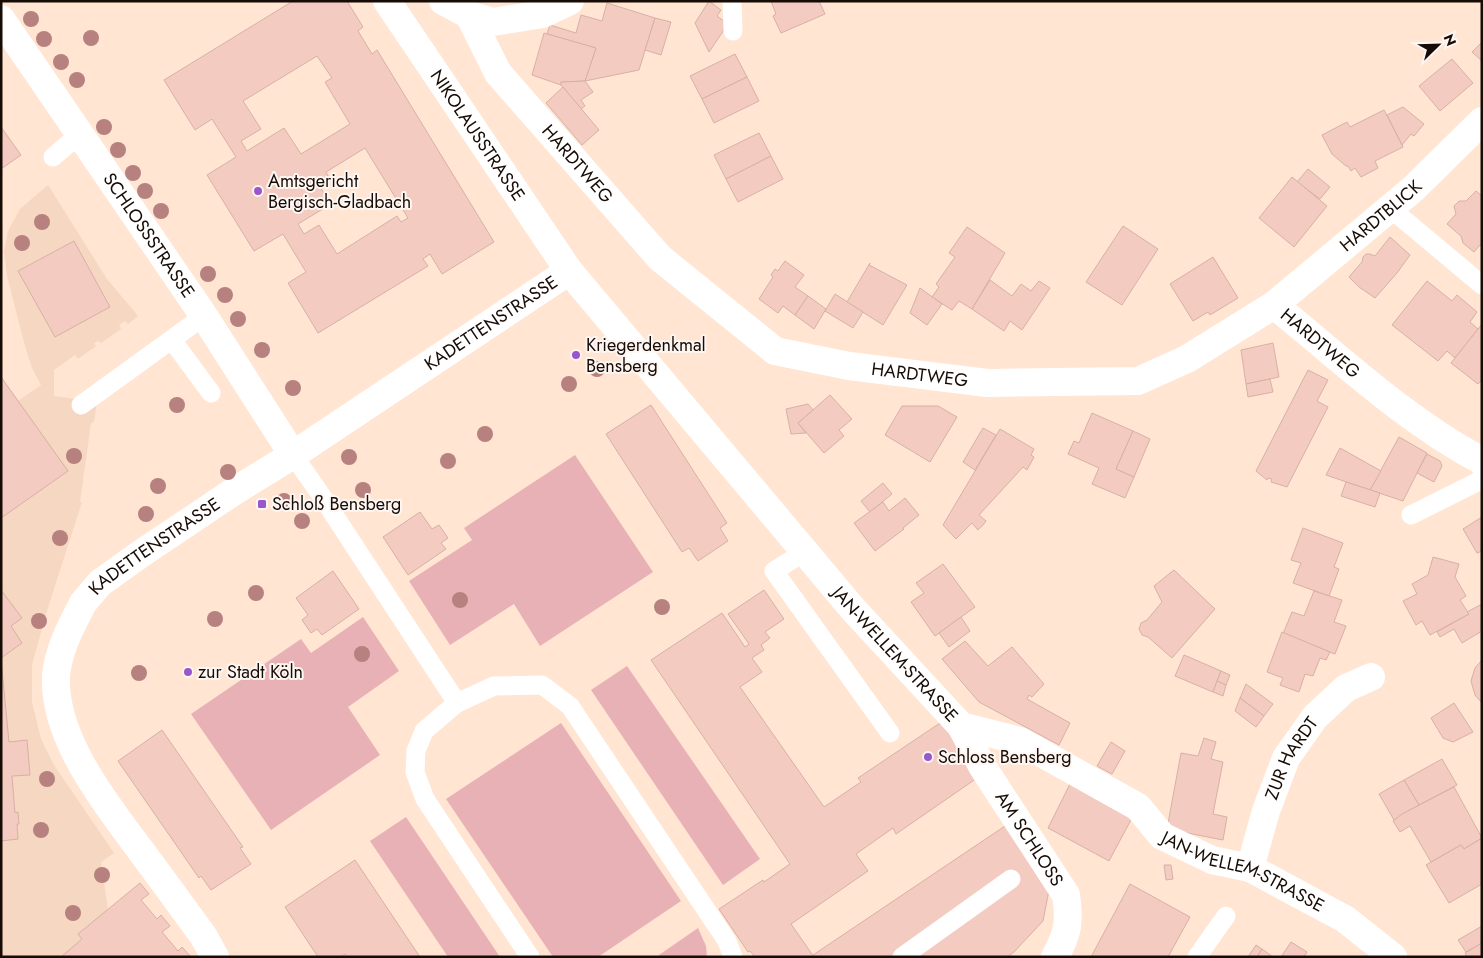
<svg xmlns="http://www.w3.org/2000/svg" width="1483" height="958" font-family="Jost,sans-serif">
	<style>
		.built { fill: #f6d7c1 }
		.green { fill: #e8b1b5 }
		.building { fill: #f3cbc1; stroke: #d7b0a6; fill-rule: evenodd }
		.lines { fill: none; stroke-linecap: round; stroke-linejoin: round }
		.lane { stroke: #fff; stroke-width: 19 }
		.street { stroke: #fff; stroke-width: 28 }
		.tree { fill: #b6817e }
		.poi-dot { fill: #9a57cc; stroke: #fdf6f2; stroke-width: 2 }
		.labels { text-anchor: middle; stroke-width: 4; stroke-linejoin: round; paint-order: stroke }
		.street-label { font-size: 18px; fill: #170c05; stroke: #fdf6f2 }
		.poi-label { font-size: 18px; fill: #170c05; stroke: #fdf6f2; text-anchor: start }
	</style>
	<rect width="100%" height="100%" fill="#ffe5d2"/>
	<polygon class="built" points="48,185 107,279 138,316 128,324 125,321 119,325 121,329 101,343 98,341 94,343 96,346 78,359 75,355 54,370 54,396 97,402 94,422 91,423 80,502 82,502 46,614 32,665 32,702 41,739 54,765 114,853 101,862 108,910 78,934 82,939 62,957 1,957 1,378 18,401 41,385 32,368 25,346 7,276 4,252 8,231 20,209"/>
	<g class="green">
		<polygon points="575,455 653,572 540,646 514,604 450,645 409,581 472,540 464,528"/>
		<polygon points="363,617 399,671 348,707 380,755 271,830 191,714 301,639 311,653"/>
		<polygon points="627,666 760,859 723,885 591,690"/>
		<polygon points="561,723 681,901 598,957 553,957 446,799"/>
		<polygon points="406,817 500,957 448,957 370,841"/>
		<polygon points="698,928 706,946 707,957 660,957 659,955"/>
	</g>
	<g class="building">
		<path d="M293,1H347L363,27L358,31L372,54L377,50L494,242L442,274L430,254L423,259L428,266L318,333L288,283L306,272L283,234L254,251L207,175L236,157L212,119L195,130L164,80ZM317,56L332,78L325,82L350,124L301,154L284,128L247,151L241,141L261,129L243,101ZM365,148L408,218L401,222L397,216L337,254L319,225L304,234L298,224L331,204L320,187L331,181L326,172Z"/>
		<polygon points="709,1 721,10 717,16 728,24 709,52 695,23"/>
		<polygon points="771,1 819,1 825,14 781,33 773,16 776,14"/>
		<polygon points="607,3 655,18 639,70 585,81 596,48 547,34 550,25 576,33 581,15 602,21"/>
		<polygon points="655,18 671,22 661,55 645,50"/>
		<polygon points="544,33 596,48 585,81 561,82 561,85 532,75"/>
		<polygon points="1482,42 1482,61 1472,52"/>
		<polygon points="735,54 747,77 702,99 690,76"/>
		<polygon points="1452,59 1473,83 1440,111 1419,86"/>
		<polygon points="747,77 759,101 714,123 702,99"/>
		<polygon points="585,81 593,92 581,100 585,106 581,109 561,85 561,82"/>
		<polygon points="563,87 599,130 582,145 546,103"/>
		<polygon points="1403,107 1424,124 1414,136 1411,134 1402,145 1387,115"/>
		<polygon points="1384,110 1403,147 1375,161 1378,168 1361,177 1355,168 1351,171 1348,166 1346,166 1332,154 1322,135 1347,122 1350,127"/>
		<polygon points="1,127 21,155 1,169"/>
		<polygon points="759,133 771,156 726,179 714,155"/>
		<polygon points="771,156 783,179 738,202 726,179"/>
		<polygon points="1308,169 1330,187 1320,199 1297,182"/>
		<polygon points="1292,177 1327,206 1294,247 1259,218"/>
		<polygon points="1476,191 1482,196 1482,246 1480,245 1474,252 1463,243 1461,236 1447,224 1456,214 1454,206 1459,201 1466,201"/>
		<polygon points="1123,226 1158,249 1122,305 1086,282"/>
		<polygon points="967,227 1005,253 972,309 959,301 952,310 932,297 939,287 936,284 955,257 949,253"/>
		<polygon points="1390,237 1410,255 1397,273 1375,298 1359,287 1349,277 1362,262 1363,257 1366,254 1370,254 1375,256"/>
		<polygon points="74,241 110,307 55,337 18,271"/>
		<polygon points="1213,257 1238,298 1210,315 1208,312 1193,321 1170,284"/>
		<polygon points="785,261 804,275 795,287 808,296 795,315 783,306 778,313 759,299 773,277 771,275 775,269 778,271"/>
		<polygon points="870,263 869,265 907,285 883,325 847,302"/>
		<polygon points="990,280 1012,296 1021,284 1031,291 1039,281 1050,288 1022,330 1010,321 1004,331 972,309"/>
		<polygon points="1427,281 1452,301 1457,295 1477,312 1470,322 1478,329 1455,358 1447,351 1438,361 1392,325"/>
		<polygon points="920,288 942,304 927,325 910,313"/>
		<polygon points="835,294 863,312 853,328 825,311"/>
		<polygon points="808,296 826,309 814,329 795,315"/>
		<polygon points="1482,324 1482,380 1478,384 1451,363"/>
		<polygon points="1273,343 1279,377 1246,384 1241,350"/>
		<polygon points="1308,370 1328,380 1317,401 1328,407 1287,487 1271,482 1272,479 1268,478 1267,480 1256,471"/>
		<polygon points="1,377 68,471 1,518"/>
		<polygon points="1270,379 1273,392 1248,397 1246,384"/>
		<polygon points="830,395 852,419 839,430 844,436 824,453 798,423"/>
		<polygon points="808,404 813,410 798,423 806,433 791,434 786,409"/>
		<polygon points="651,405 727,523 720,528 728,541 698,561 689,548 682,552 606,434"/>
		<polygon points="902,406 938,406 957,417 930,462 885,435"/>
		<polygon points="1092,413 1133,431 1116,469 1134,477 1125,498 1092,484 1099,468 1068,454 1074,441 1079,443"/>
		<polygon points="983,428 996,435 975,470 963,462"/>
		<polygon points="1000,429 1034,449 1031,455 1034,457 1027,470 1023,467 979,515 986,521 983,525 978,530 972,523 956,539 943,525"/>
		<polygon points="1133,431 1150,439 1134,477 1116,469"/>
		<polygon points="1399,437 1427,453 1403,501 1370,490"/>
		<polygon points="1340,448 1381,471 1370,490 1326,475"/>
		<polygon points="1427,454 1440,461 1442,466 1434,482 1417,473"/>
		<polygon points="1346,482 1380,493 1375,507 1341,496"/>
		<polygon points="883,483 892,494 870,512 861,501"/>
		<polygon points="905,498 919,515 903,528 904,529 875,551 854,523 883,502 889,511"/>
		<polygon points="420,512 432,529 439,525 448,538 441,543 446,549 408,575 383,537"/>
		<polygon points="1482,517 1482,551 1477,553 1463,529"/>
		<polygon points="1303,528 1343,543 1334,567 1339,569 1329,596 1293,583 1301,563 1291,560"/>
		<polygon points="1433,557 1459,564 1455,577 1466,596 1460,600 1469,614 1430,635 1422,621 1416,625 1403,601 1417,594 1412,584 1428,575"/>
		<polygon points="943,564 975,607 935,636 911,602 924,593 916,583"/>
		<polygon points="1174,570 1215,609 1172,658 1148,637 1142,635 1139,629 1141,623 1147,620 1162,602 1154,586"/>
		<polygon points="333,571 359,609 322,635 317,629 311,633 302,620 308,615 296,598"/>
		<polygon points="1,590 22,618 11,626 22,643 1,658"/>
		<polygon points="764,590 784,619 765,632 770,638 761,645 764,650 752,658 762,672 740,687 824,807 861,782 858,778 943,721 980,776 896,834 893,828 856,854 868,871 791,924 814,957 755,957 750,951 748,952 719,909 763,880 764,882 790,864 651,660 722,613 745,647 749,644 728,614"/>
		<polygon points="1314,591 1342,600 1334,622 1346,626 1335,654 1283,634 1292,612 1304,616"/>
		<polygon points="1482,604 1482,631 1462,643 1454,629 1440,637 1437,632 1469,614 1467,612"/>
		<polygon points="961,617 970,631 949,647 939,633"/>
		<polygon points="1282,632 1330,652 1326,660 1320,658 1313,676 1305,674 1299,692 1280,685 1283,678 1267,672"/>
		<polygon points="965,641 988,666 1012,647 1044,684 1032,697 1029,695 1027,699 1070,723 1059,745 979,702 942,659"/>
		<polygon points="1184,655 1221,671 1213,692 1175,676"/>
		<polygon points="1,660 9,742 27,740 30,775 12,776 15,813 18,812 19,824 17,824 18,839 1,841"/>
		<polygon points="1482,660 1482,703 1475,695 1471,681 1475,668"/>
		<polygon points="1221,671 1230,675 1226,685 1217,681"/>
		<polygon points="1217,681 1226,685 1223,696 1213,692"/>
		<polygon points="1246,684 1273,704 1264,716 1240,698"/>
		<polygon points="1240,698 1264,716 1256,727 1235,711"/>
		<polygon points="1454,703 1473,732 1453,742 1443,738 1431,718"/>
		<polygon points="162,730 243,847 240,848 251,864 211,890 201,876 199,878 118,761"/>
		<polygon points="1204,738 1216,742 1211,759 1223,762 1213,814 1227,817 1223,840 1167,829 1181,753 1198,756"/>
		<polygon points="1111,742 1125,751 1112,774 1097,766"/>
		<polygon points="1442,759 1457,785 1419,805 1404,780"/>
		<polygon points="1404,780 1419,805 1394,820 1379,794"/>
		<polygon points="1071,782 1133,816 1109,861 1048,828"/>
		<polygon points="1454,787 1482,838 1464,849 1461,845 1431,862 1410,826 1400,832 1393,821 1402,814"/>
		<polygon points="1008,824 1050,885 1043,921 1014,952 1007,957 814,957 813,955"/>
		<polygon points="1482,838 1482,884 1449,903 1426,865 1461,845 1464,849"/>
		<polygon points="355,860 420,957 347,957 345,954 340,957 318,957 285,907"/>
		<polygon points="1164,865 1171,865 1173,879 1166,880"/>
		<polygon points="140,883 149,894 141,900 157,919 161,915 170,926 162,932 178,951 182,947 191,957 61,957 82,939 78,934"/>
		<polygon points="1130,884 1190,917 1168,957 1091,957"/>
		<polygon points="1482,926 1482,943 1466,952 1458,940"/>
		<polygon points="1291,942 1307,952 1304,957 1281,957"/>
		<polygon points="1482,943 1482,957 1467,957 1465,953"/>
		<polygon points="1256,945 1262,949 1257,957 1248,957"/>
		<polygon points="1262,949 1273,957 1257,957"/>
	</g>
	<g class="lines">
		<g class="lane">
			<polyline points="732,1 733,31"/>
			<polyline points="53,157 80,134"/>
			<polyline points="1390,208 1482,285"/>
			<polyline points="172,340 211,393"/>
			<polyline points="81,405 204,316"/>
			<polyline points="293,455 319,492 457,703"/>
			<polyline points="1411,515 1477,482 1482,477"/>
			<polyline points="806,551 774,571 890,733"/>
			<polyline points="530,957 425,799 415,772 416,751 424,731 457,703 494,686 542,685 570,706 727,941 733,957"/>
			<polyline points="902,957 1011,879"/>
			<polyline points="1197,957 1226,916"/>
		</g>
		<g class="street">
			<path id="s1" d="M387,1L569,271L852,608L961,726L1020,741L1138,807L1162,836L1212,860L1250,868L1345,919L1393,957"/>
			<path id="s2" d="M443,1L469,15L498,73L660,258L775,351L849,366L987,383L1138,381L1187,359L1274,305C1341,359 1405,420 1482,461"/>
			<polyline points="469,15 493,22 543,14 570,1"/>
			<path id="s3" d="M1,19L204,316L293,455"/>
			<path id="s4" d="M1274,305L1413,189L1482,121"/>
			<path id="s5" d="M961,726L982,766L1066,895C1070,922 1068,933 1055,957"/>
			<path id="s6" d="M1250,868L1266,811L1286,758L1315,717L1346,688L1371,677"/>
			<path id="s7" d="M215,957L204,937C183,908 162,879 141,851C106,804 53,738 56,676C58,652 69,630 80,609L83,603L100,583L142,553L233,492L293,455L569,271"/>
		</g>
	</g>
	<g class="tree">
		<circle cx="31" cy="19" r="8"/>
		<circle cx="91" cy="38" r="8"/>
		<circle cx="44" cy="39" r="8"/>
		<circle cx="61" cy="62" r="8"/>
		<circle cx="77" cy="80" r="8"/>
		<circle cx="104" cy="127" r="8"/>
		<circle cx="118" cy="150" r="8"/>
		<circle cx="133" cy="173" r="8"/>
		<circle cx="145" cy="191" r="8"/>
		<circle cx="161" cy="211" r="8"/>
		<circle cx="42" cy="222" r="8"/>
		<circle cx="22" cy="243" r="8"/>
		<circle cx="208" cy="274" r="8"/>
		<circle cx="225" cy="295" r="8"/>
		<circle cx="238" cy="319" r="8"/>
		<circle cx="262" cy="350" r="8"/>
		<circle cx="597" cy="369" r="8"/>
		<circle cx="569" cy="384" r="8"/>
		<circle cx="293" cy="388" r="8"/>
		<circle cx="177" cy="405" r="8"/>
		<circle cx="485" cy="434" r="8"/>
		<circle cx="74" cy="456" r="8"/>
		<circle cx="349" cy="457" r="8"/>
		<circle cx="448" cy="461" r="8"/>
		<circle cx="228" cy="472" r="8"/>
		<circle cx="158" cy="486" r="8"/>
		<circle cx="363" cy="490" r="8"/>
		<circle cx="284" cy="501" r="8"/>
		<circle cx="146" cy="514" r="8"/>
		<circle cx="302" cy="521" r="8"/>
		<circle cx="60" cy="538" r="8"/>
		<circle cx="256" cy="593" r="8"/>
		<circle cx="460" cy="600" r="8"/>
		<circle cx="662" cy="607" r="8"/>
		<circle cx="215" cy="619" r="8"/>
		<circle cx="39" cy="621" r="8"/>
		<circle cx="362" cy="654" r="8"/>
		<circle cx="139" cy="673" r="8"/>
		<circle cx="47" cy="779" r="8"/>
		<circle cx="41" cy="830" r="8"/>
		<circle cx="102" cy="875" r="8"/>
		<circle cx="73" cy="913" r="8"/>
	</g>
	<g class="poi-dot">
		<circle cx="258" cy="191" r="5"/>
		<circle cx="576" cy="355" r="5"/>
		<rect x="257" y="499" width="10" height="10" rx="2.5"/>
		<circle cx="188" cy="672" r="5"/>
		<circle cx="928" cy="757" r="5"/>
	</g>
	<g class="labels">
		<g class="street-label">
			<text dy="6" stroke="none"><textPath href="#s1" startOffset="162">NIKOLAUSSTRASSE</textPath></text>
			<text dy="6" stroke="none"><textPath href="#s2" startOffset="215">HARDTWEG</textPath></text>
			<text dy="6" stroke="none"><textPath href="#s4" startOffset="139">HARDTBLICK</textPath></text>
			<text dy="6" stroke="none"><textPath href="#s3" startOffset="262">SCHLOSSSTRASSE</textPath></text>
			<text dy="6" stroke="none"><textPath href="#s7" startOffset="902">KADETTENSTRASSE</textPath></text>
			<text dy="6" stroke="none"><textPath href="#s2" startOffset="1070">HARDTWEG</textPath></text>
			<text dy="6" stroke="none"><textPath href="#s2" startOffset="635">HARDTWEG</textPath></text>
			<text dy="6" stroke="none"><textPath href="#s7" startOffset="498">KADETTENSTRASSE</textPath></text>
			<text dy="6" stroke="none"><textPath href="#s1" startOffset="829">JAN-WELLEM-STRASSE</textPath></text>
			<text dy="6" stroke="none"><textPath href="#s6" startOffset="118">ZUR HARDT</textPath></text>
			<text dy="6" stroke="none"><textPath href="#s5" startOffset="132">AM SCHLOSS</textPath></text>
			<text dy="6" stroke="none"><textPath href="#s1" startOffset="1249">JAN-WELLEM-STRASSE</textPath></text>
		</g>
		<g class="poi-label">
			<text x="268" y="187">Amtsgericht<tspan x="268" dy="21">Bergisch-Gladbach</tspan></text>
			<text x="586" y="351">Kriegerdenkmal<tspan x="586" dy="21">Bensberg</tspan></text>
			<text x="272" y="510">Schloß Bensberg</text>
			<text x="198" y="678">zur Stadt Köln</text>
			<text x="938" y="763">Schloss Bensberg</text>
		</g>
	</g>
	<rect width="1483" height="958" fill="none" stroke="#170c05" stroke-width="5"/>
	<g transform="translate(1438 45) rotate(67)" stroke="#fdf6f2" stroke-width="4" paint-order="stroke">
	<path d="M0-4L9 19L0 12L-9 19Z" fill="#170c05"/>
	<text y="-8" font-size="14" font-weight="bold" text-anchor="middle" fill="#170c05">N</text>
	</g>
</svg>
